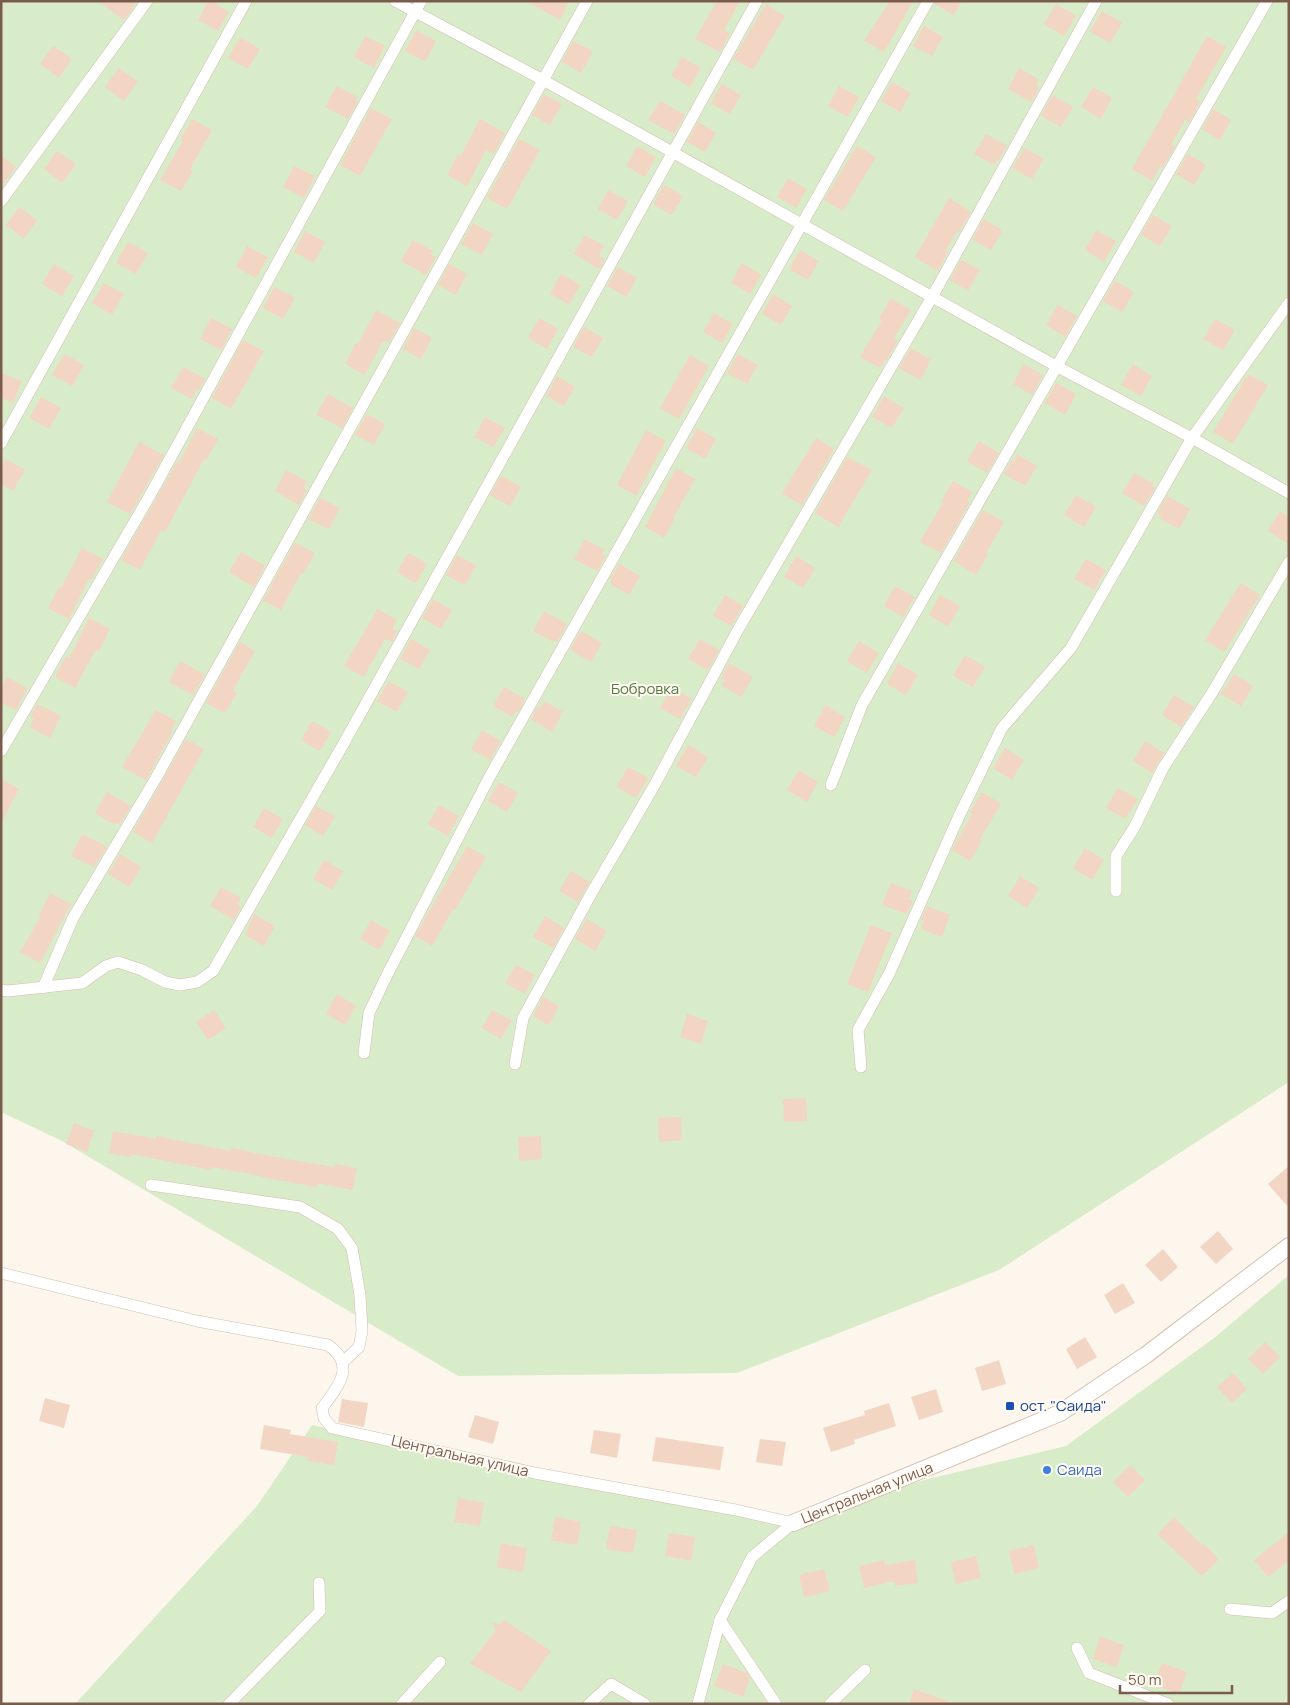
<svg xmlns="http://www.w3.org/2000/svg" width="1290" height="1705" font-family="Manrope,sans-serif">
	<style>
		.green { fill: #d8ecc9 }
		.building { fill: #f3d5c3 }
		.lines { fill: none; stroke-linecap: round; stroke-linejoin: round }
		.street-casing { stroke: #d1beb0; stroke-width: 12 }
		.secondary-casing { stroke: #d6c0b0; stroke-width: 18 }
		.street { stroke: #fff; stroke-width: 11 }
		.secondary { stroke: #fff; stroke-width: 16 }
		.transit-dot { fill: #1a4fb4; stroke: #fffaf3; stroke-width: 2 }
		.shop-dot { fill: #3f7fe0; stroke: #fffaf3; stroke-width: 2 }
		.labels { text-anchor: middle; stroke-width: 4; stroke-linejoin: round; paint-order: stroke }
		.park-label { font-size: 15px; fill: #537a41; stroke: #fffaf3 }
		.transit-label { font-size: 15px; fill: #164399; stroke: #fffaf3; text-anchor: start }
		.street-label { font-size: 15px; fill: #7a5c4d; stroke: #fffaf3 }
		.shop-label { font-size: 15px; fill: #366cbe; stroke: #fffaf3; text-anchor: start }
	</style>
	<rect width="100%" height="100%" fill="#fdf6ec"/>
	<g class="green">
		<polygon points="1,1 1289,1 1289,1082 999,1270 737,1373 458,1376 62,1141 1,1112"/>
		<polygon points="1289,1275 1289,1704 75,1704 257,1506 312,1425 535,1473 793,1523 924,1480 1066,1446 1214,1338"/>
	</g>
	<g class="building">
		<polygon points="97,1 137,1 124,20"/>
		<polygon points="208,1 212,1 229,12 218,31 198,20"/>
		<polygon points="526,1 570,1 560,20"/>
		<polygon points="717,1 740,1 724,30 730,33 720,52 695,39"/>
		<polygon points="890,1 913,1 884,52 864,41"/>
		<polygon points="935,1 962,1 954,15 935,4"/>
		<polygon points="766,4 785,16 753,70 733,59"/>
		<polygon points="1056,4 1076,16 1064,36 1044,24"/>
		<polygon points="1102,11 1122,23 1110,43 1090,32"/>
		<polygon points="924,26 943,37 932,56 913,46"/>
		<polygon points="416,30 436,41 425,62 405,51"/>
		<polygon points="365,36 385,46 374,68 354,57"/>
		<polygon points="1207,36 1226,47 1196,99 1200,102 1189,122 1185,120 1171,145 1175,147 1163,167 1160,166 1152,181 1132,169"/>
		<polygon points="240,37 260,49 248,69 228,58"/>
		<polygon points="573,41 593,51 581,73 562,62"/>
		<polygon points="53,46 72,59 59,78 40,64"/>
		<polygon points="682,57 701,68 690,87 671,76"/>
		<polygon points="119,68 138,82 124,101 105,87"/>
		<polygon points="1019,68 1039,80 1036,85 1039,88 1031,102 1008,89"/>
		<polygon points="892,82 911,93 900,112 881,101"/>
		<polygon points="722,84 741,95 730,114 711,103"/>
		<polygon points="337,86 357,97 355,100 358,101 348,119 325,107"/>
		<polygon points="839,86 859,97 848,117 828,106"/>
		<polygon points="1093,87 1112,98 1101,119 1081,107"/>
		<polygon points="544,94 562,104 550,125 532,115"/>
		<polygon points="1052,95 1073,107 1061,127 1041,116"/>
		<polygon points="660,101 685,115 674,134 648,120"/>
		<polygon points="371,108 392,119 360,176 340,165"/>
		<polygon points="1213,109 1231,120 1220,140 1202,130"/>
		<polygon points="192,119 212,130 190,169 193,171 181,191 160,180 183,141 180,140"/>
		<polygon points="480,119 505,133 494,154 486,150 467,186 447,175 458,154 461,156"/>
		<polygon points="698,122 716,133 705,152 687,142"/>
		<polygon points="986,134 1007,146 999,160 997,159 994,165 974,154"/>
		<polygon points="519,139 540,150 507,209 487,198"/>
		<polygon points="637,146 656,157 645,177 626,166"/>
		<polygon points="857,146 876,157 843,211 824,200"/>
		<polygon points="1025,148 1044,159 1032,179 1012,168"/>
		<polygon points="57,151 76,164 62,183 44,169"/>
		<polygon points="1188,154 1206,165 1194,185 1176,174"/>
		<polygon points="1,156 16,167 1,187"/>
		<polygon points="294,166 315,176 304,198 283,187"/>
		<polygon points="788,178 807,189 796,208 777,197"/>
		<polygon points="664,185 683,196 672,215 653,204"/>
		<polygon points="608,190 628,201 617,220 598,209"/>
		<polygon points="949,198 971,212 959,232 957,231 946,250 948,252 938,271 915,257"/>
		<polygon points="19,207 37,220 24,239 6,225"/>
		<polygon points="1153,215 1172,226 1160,246 1141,235"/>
		<polygon points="984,219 1003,230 991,250 972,240"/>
		<polygon points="473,223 493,234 482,255 461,244"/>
		<polygon points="1096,230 1116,241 1104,262 1085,250"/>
		<polygon points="305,231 325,242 314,263 294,252"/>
		<polygon points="585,235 604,246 599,256 605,259 599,269 574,254"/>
		<polygon points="413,240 433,251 431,255 436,257 426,275 401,261"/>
		<polygon points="128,242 148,253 136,274 116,263"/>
		<polygon points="247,246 268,257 256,278 236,267"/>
		<polygon points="800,250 819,261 808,280 789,269"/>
		<polygon points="961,260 980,270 968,291 950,280"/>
		<polygon points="742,263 761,275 750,294 731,283"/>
		<polygon points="54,264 74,276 62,296 42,284"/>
		<polygon points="449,264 467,274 456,295 438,285"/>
		<polygon points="618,267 637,278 626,297 607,286"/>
		<polygon points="561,274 580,285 569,305 550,294"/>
		<polygon points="1115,281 1134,292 1122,312 1103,301"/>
		<polygon points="104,283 124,294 112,315 92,303"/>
		<polygon points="274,287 295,298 283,319 263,308"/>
		<polygon points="773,294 792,306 781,325 762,314"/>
		<polygon points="891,298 911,310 894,338 898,340 886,361 885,360 880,368 860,357 882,320 879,318"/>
		<polygon points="1058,305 1077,316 1065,337 1046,325"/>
		<polygon points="376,310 400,323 389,342 383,341 365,375 345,364 356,343 358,344"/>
		<polygon points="714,313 733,324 722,343 703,332"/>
		<polygon points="211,318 232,329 221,350 200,339"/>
		<polygon points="539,318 558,329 547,349 528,338"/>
		<polygon points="1215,319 1235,330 1223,350 1203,339"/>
		<polygon points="584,327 603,338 592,357 573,347"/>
		<polygon points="414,328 432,338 421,359 403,349"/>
		<polygon points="243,340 264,351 231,409 212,398"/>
		<polygon points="911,348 931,360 920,380 899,368"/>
		<polygon points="64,354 84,365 72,386 52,375"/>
		<polygon points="738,354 758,365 747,384 727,373"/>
		<polygon points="690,355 709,366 679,419 660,408"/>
		<polygon points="1024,364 1043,375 1032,395 1013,384"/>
		<polygon points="1133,364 1152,376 1141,396 1121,385"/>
		<polygon points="183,367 205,379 198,391 196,390 192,399 171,388"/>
		<polygon points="1,373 22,381 13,403 1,398"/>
		<polygon points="1248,374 1268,385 1233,444 1213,432"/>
		<polygon points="557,376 575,387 564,406 546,396"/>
		<polygon points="1056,383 1076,394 1065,415 1045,403"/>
		<polygon points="328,394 353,408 342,428 316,415"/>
		<polygon points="884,396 904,408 892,428 872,417"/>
		<polygon points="41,397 61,408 49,429 29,418"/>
		<polygon points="367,414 385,424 374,445 355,435"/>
		<polygon points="485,417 505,428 493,447 474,437"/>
		<polygon points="197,428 218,439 206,460 204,459 165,532 161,530 140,570 121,560 177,462 179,463"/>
		<polygon points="697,428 716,439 705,459 686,448"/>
		<polygon points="646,430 666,441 636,496 617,485"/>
		<polygon points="816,438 834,449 802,505 782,494"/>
		<polygon points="979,441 999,453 987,473 967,461"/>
		<polygon points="139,442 164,455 130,514 107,502"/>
		<polygon points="1017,454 1037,466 1025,486 1004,474 1012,460 1014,461"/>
		<polygon points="847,457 872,470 838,527 815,513"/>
		<polygon points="6,459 25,470 13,491 1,484 1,467"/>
		<polygon points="676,468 695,479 673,518 675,518 664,538 645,527"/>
		<polygon points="286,470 307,481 303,488 307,490 299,505 275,491"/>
		<polygon points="1134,473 1154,484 1152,486 1155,488 1144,506 1122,493"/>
		<polygon points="501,476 521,487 510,506 490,495"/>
		<polygon points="953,481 972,492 967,501 970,502 941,553 920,542 943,502 941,501"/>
		<polygon points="1076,495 1096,507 1084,527 1064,515"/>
		<polygon points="1167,496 1190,509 1179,529 1159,518 1161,515 1157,513"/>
		<polygon points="320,498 340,508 329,529 308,519"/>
		<polygon points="983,510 1004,522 986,553 988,554 976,575 954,561"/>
		<polygon points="1280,511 1289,517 1289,544 1268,531"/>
		<polygon points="585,539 605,550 602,555 606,556 597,571 574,559"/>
		<polygon points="295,543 315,553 303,574 301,573 281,610 263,601"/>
		<polygon points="82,548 103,559 91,580 89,579 69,619 48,608 59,587 61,588"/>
		<polygon points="241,552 265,566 254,587 229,572"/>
		<polygon points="408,553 427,564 416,583 397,572"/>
		<polygon points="457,555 476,566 465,585 446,575"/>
		<polygon points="796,556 815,568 803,588 784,577"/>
		<polygon points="1086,559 1106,570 1094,590 1074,579"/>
		<polygon points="619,564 640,576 629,595 610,584 612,580 610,579"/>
		<polygon points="1241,583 1260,595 1224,652 1205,640"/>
		<polygon points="895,586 915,597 903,617 884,606"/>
		<polygon points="725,595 743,606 731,626 713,616"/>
		<polygon points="940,595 960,606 948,627 929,615"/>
		<polygon points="433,599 452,610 441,629 422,618"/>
		<polygon points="378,609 397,620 392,629 397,631 392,642 385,639 364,677 344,666"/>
		<polygon points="544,611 567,624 557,642 553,640 553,642 533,631"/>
		<polygon points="89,618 110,629 99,651 96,649 75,688 55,677 66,656 69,658"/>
		<polygon points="580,632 583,632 602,643 591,662 570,650"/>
		<polygon points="411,639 430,650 419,669 400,659"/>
		<polygon points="700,639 719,650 708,670 688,659"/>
		<polygon points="859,641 879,653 867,673 847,661"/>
		<polygon points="240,642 255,651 233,690 237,693 225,713 206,703"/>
		<polygon points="965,655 985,667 973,687 953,676"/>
		<polygon points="180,661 205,675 193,695 169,682"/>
		<polygon points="729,663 753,677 741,697 722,686 725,680 721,678"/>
		<polygon points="898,663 918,675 906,695 887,684"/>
		<polygon points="1234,674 1253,686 1241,706 1221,694"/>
		<polygon points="7,677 27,688 16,710 1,702 1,688"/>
		<polygon points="389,681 408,692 397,712 377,701"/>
		<polygon points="504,687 525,699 518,712 516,711 512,717 493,706"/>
		<polygon points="672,687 692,699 680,719 660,708"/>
		<polygon points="1174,695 1194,707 1181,727 1162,715"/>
		<polygon points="544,701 563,712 552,732 531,719 538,706 540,708"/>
		<polygon points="37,704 61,716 50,738 29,727 34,719 30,717"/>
		<polygon points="826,705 845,717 834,737 814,726"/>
		<polygon points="156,710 176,721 171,730 173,731 146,780 122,767"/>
		<polygon points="312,721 331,732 320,751 301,740"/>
		<polygon points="482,730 501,741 490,760 471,749"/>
		<polygon points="186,739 204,749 152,843 133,832"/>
		<polygon points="1145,741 1164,753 1152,773 1133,761"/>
		<polygon points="688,745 708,757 696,777 676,766"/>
		<polygon points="1005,748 1024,760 1012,780 993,768"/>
		<polygon points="628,767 648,778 636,798 616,787"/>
		<polygon points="799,770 818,782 807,802 787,790"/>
		<polygon points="1,779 19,789 1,823"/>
		<polygon points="499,782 518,793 507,812 488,801"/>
		<polygon points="1118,788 1138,799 1125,819 1106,808"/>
		<polygon points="107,792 131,806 120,824 116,822 115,825 95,813"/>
		<polygon points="982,792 1001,804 980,839 982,841 970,861 952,850 972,814 970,812"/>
		<polygon points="439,805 459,816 448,836 428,824"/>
		<polygon points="316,806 335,816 323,836 305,825"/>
		<polygon points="264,808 283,819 272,838 253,827"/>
		<polygon points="82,834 107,847 94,867 71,856"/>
		<polygon points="467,846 486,857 455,910 453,909 432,946 415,936"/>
		<polygon points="1085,848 1104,860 1092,880 1073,868"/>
		<polygon points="120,854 141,867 129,887 108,874"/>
		<polygon points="324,860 343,871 332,890 313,879"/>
		<polygon points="571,871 590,882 578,902 559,891"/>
		<polygon points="1020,876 1039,888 1027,908 1008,896"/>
		<polygon points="891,883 912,891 909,899 913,901 907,914 882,905"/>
		<polygon points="221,887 241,898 237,904 241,907 234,920 210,906"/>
		<polygon points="50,893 71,904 40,963 20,952 41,916 39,915"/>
		<polygon points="927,906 950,915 942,937 921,929 924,920 921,920"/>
		<polygon points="254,914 275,926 264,946 245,935"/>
		<polygon points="545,916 564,928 553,948 533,937"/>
		<polygon points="587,919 607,931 595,951 575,939"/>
		<polygon points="371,920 390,931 379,950 360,939"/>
		<polygon points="871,925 892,933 868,992 847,984"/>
		<polygon points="516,965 535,975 525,994 505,983"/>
		<polygon points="337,994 356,1006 345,1025 326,1014"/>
		<polygon points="543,997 559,1006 549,1025 533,1016"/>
		<polygon points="214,1010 226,1028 208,1040 196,1022"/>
		<polygon points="492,1010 512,1020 501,1039 482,1028"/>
		<polygon points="687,1014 708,1021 701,1044 680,1037"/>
		<polygon points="806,1098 807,1121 784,1122 783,1099"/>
		<polygon points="681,1117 682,1140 659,1142 658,1118"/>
		<polygon points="74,1123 94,1131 87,1152 66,1144"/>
		<polygon points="113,1131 156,1139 156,1136 230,1151 231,1148 253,1152 253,1153 334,1167 335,1164 357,1168 353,1190 318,1183 317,1187 261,1177 261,1176 212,1167 211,1170 131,1154 131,1157 109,1153"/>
		<polygon points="541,1136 542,1159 519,1161 518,1137"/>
		<polygon points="1289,1166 1289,1208 1268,1184"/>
		<polygon points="1218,1231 1233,1249 1216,1264 1200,1247"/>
		<polygon points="1163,1249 1178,1267 1161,1282 1145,1265"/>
		<polygon points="1123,1283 1135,1303 1115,1314 1104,1295"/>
		<polygon points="1085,1337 1097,1357 1077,1369 1066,1349"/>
		<polygon points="1265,1342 1280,1357 1263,1374 1248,1359"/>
		<polygon points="999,1360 1006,1384 982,1391 975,1368"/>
		<polygon points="1233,1373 1247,1389 1232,1403 1217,1387"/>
		<polygon points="936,1389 943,1412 919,1420 911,1397"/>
		<polygon points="45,1398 70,1405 64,1428 39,1421"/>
		<polygon points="342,1399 368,1403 364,1427 338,1422"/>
		<polygon points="889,1403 896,1426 854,1440 855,1444 831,1452 823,1428 865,1415 864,1411"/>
		<polygon points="475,1415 499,1422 493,1444 468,1437"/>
		<polygon points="264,1425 291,1430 290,1434 338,1442 334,1465 307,1461 308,1457 260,1449"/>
		<polygon points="594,1430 621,1434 617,1458 590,1453"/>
		<polygon points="656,1437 724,1447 720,1470 652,1461"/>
		<polygon points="760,1439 786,1442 782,1466 756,1462"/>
		<polygon points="1130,1465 1145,1480 1128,1497 1113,1482"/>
		<polygon points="458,1498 484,1503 480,1526 454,1522"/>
		<polygon points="555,1517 581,1522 577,1545 551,1540"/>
		<polygon points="1174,1517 1202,1545 1204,1544 1219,1559 1202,1576 1157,1534"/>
		<polygon points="610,1526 637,1530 633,1553 606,1549"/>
		<polygon points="1289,1532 1289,1561 1268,1577 1254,1560"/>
		<polygon points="669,1533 695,1537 691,1561 665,1556"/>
		<polygon points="501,1543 527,1548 523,1572 497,1567"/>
		<polygon points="1034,1545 1039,1568 1014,1574 1009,1551"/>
		<polygon points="976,1556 981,1578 956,1584 951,1562"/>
		<polygon points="884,1560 885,1565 915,1560 918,1583 895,1586 894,1581 864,1588 859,1566"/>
		<polygon points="824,1569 830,1591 804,1597 799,1575"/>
		<polygon points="504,1620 551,1651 521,1692 470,1664 496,1630 492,1623 500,1624"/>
		<polygon points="1100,1637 1124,1645 1117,1667 1093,1659"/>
		<polygon points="1162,1663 1187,1672 1179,1694 1154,1685"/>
		<polygon points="723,1664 747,1673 750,1679 743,1697 714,1686"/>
		<polygon points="914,1689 950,1702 950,1704 909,1704"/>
	</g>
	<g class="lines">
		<g class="street-casing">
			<g id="street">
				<polyline points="395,1 543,80 1056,366 1192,438 1289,493"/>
				<polyline points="1,201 147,1"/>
				<polyline points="1,443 246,1"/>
				<polyline points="1,751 149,497 421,1"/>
				<polyline points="831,785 862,705 1267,1"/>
				<polyline points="1116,891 1116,856 1134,828 1163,768 1212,693 1289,562"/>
				<polyline points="43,988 73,918 156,778 587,1"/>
				<polyline points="1,990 8,991 82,983 106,966 118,962 142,970 165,982 180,985 197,982 213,971 344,743 757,1"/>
				<polyline points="364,1053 369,1013 386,977 490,776 928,1"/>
				<polyline points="515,1064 523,1018 591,894 654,786 739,628 932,297 1096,1"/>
				<polyline points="861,1067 858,1030 889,974 959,816 1002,728 1071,648 1192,438 1289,303"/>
				<polyline points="151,1185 300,1207 338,1229 352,1248 360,1295 362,1331 359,1347 343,1362"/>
				<path d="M1,1273L197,1321L328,1345C357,1365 338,1387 322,1408L324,1418L332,1428L535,1473L736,1510L793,1523"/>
				<polyline points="1230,1609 1272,1613 1289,1601"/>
				<polyline points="720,1620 776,1704"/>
				<polyline points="1077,1648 1089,1673 1168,1704"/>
				<polyline points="229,1704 320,1611 319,1583"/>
				<polyline points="402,1704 440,1662"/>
				<polyline points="589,1704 611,1684 645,1704"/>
				<polyline points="698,1704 720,1620 752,1557 793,1523"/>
				<polyline points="830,1704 865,1670"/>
			</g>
		</g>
		<g class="secondary-casing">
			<polyline id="secondary" points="793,1523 1060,1413 1146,1355 1289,1246"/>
		</g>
		<use href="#street" class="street"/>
		<use href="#secondary" class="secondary"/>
	</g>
	<rect class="transit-dot" x="1005" y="1401" width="10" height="10" rx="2.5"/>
	<circle class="shop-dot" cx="1047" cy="1470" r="5"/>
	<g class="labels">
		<g class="park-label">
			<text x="645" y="694">Бобровка</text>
		</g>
		<g class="transit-label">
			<text x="1020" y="1411">ост. "Саида"</text>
		</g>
		<g class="street-label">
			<text transform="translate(460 1456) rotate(13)" y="5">Центральная улица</text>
			<text transform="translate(867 1493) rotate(-22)" y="5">Центральная улица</text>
		</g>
		<g class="shop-label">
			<text x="1057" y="1475">Саида</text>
		</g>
	</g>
	<rect width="1290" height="1705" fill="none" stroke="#7a5c4d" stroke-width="5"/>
	<path d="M1120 1685v8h112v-8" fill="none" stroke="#7a5c4d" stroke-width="2.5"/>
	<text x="1128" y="1685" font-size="15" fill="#7a5c4d" stroke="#fffaf3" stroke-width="4" paint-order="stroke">50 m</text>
</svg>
